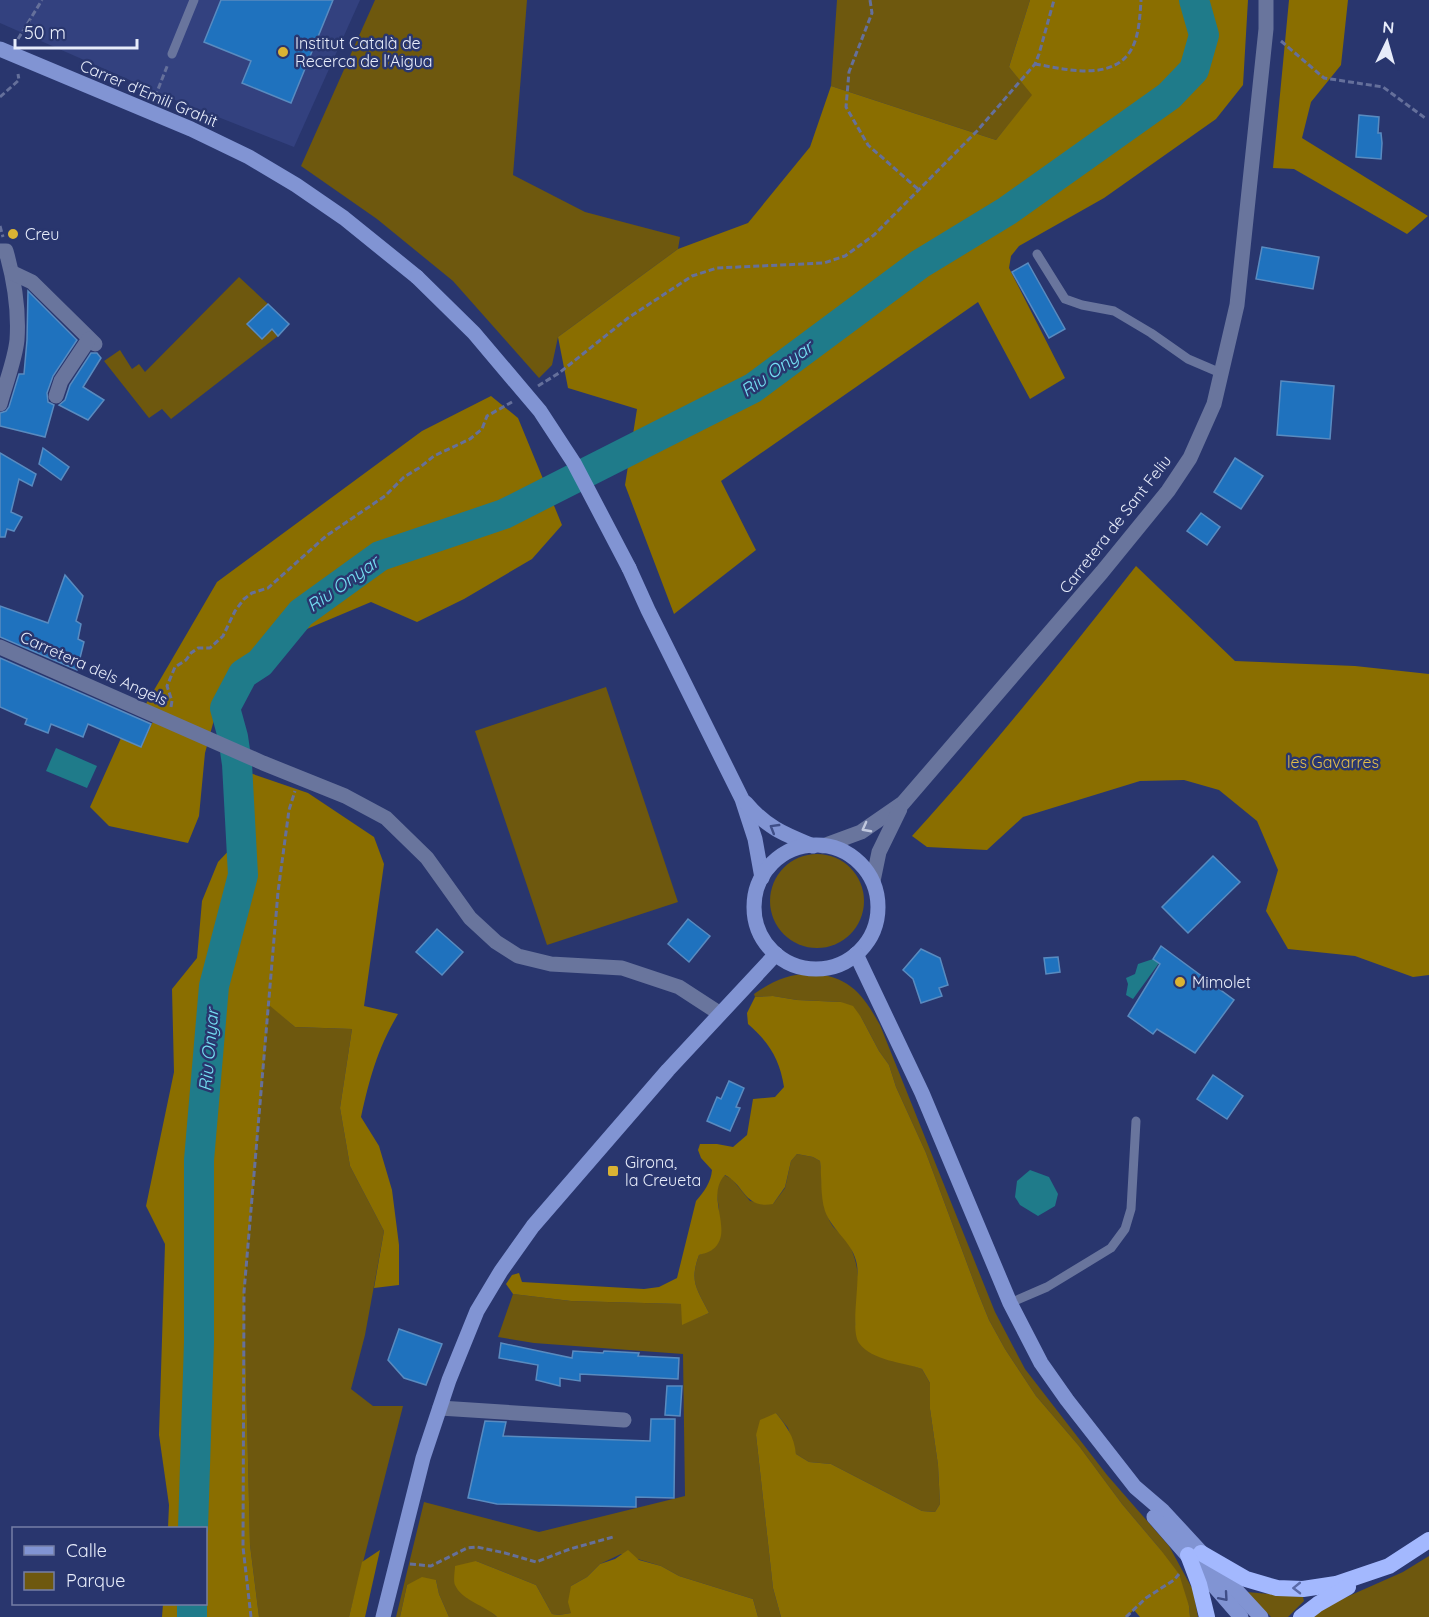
<svg xmlns="http://www.w3.org/2000/svg" width="1429" height="1617" font-family="Quicksand,sans-serif">
	<style>
		.built { fill: #33417f }
		.green { fill: #6e580e }
		.forest { fill: #8a6e00 }
		.water { fill: #1f7b8a }
		.lines { fill: none; stroke-linecap: round; stroke-linejoin: round }
		.river { stroke: #1f7b8a; stroke-width: 30 }
		.building { fill: #1f72be; stroke: #598bc0; stroke-width: 1.5 }
		.path { stroke: #65709b; stroke-width: 3; stroke-dasharray: 6 3; stroke-linecap: butt }
		.service { stroke: #69759d; stroke-width: 9 }
		.minor { stroke: #69759d; stroke-width: 15 }
		.tertiary { stroke: #69759d; stroke-width: 15 }
		.secondary { stroke: #8194d3; stroke-width: 15 }
		.trunk { stroke: #a3b8fe; stroke-width: 16 }
		.secondary-bridge { stroke: #8194d3; stroke-width: 15 }
		.oneway { stroke: #3f4e87 }
		.oneway2 { stroke: #c1c8de }
		.oneway3 { stroke: #5a6aa8 }
		.poi-dot { fill: #dab333; stroke: #29366e; stroke-width: 2 }
		.labels { text-anchor: middle; stroke-width: 5; stroke-linejoin: round; paint-order: stroke }
		.poi-label { font-size: 16px; fill: #e7ecfa; stroke: #29366e; text-anchor: start }
		.street-label { font-size: 16px; fill: #e7ecfa; stroke: #29366e }
		.park-label { font-size: 16px; fill: #e2bd4b; stroke: #29366e }
		.water-label { font-size: 18px; font-style: italic; fill: #75e0f4; stroke: #29366e }
	</style>
	<rect width="100%" height="100%" fill="#29366e"/>
	<polygon class="built" points="0,0 360,0 294,147 175,100 0,23"/>
	<g class="green">
		<polygon points="375,0 527,0 513,175 585,212 680,237 678,249 558,337 552,365 539,378 453,281 377,219 301,166"/>
		<polygon points="837,0 1030,0 1009,67 1033,95 996,140 831,86"/>
		<polygon points="239,277 268,304 247,325 262,339 272,329 278,336 171,419 162,409 149,418 104,361 120,350 132,369 139,364 145,372"/>
		<polygon points="606,687 678,902 547,945 475,731"/>
		<circle cx="817" cy="901" r="47"/>
		<path d="M811,973C850,977 862,993 880,1025L995,1312L1025,1369L1107,1475L1169,1546L1193,1590L1198,1617H1190L1189,1606L1160,1549L1122,1504L1079,1446L1036,1396L1005,1349L989,1320L978,1293L926,1153L896,1087L889,1065L879,1051L861,1017L841,1002L797,1000L773,996L755,997L754,994C774,980 787,975 811,973Z"/>
		<polygon points="269,1004 295,1027 352,1029 340,1108 350,1166 384,1231 365,1335 351,1389 373,1406 403,1406 349,1617 259,1617 250,1545 244,1292"/>
		<path d="M797,1154L813,1157L820,1161C823,1182 820,1205 832,1225C836,1231 844,1235 848,1242C863,1270 858,1295 855,1325L911,1365L922,1369L930,1383V1409L938,1465L940,1504L935,1512L922,1511L831,1464L809,1462L796,1454L788,1428L776,1413L756,1435L773,1588L781,1617H758L753,1599L679,1576L661,1566L621,1554L600,1564L587,1577L571,1586V1613L559,1615L552,1614L536,1585L476,1561L467,1598L488,1609L497,1617H449L439,1594L436,1580L407,1585L400,1617H396L424,1502L539,1532L685,1496L683,1354L534,1343L498,1337L513,1294L571,1301L682,1304L683,1324L709,1313C697,1289 689,1282 699,1255L713,1249C715,1237 719,1223 719,1211C718,1195 713,1189 724,1175L732,1179L750,1201L773,1204L785,1188L791,1161Z"/>
		<polygon points="1429,1556 1429,1617 1309,1617 1333,1603 1403,1572"/>
		<polygon points="1247,1592 1303,1597 1304,1601 1288,1617 1271,1617"/>
	</g>
	<g class="forest">
		<polygon points="1030,0 1248,0 1243,85 1216,119 1104,198 1019,246 1011,256 1009,268 1065,378 1030,399 978,302 721,481 756,550 674,614 625,485 637,409 568,388 558,337 678,249 748,223 810,147 831,86 996,140 1032,95 1009,67"/>
		<polygon points="1289,0 1348,0 1341,65 1311,102 1302,138 1428,216 1407,234 1294,169 1273,168"/>
		<polygon points="491,396 518,418 562,525 532,559 464,599 417,622 371,602 250,653 221,694 205,753 199,816 188,843 109,826 90,807 121,738 141,747 156,715 143,709 217,582 422,431"/>
		<path d="M1136,566L1235,661L1355,666L1429,674V975L1413,977L1355,956L1288,949L1266,911L1278,870L1257,821L1219,790L1184,780L1140,781L1023,817L987,850L927,847L912,836C991,749 1064,658 1136,566Z"/>
		<path d="M247,772L308,793L374,837L384,864L364,1006L398,1014C377,1050 370,1077 361,1117L379,1146L392,1190L399,1245V1285L374,1288L384,1231L350,1166L340,1108L352,1029L295,1027L269,1005L244,1292L250,1545L259,1617H162L163,1604H206V1528H168L169,1505L159,1435L165,1244L146,1206L174,1072L172,989L197,958L202,901L218,862L252,826Z"/>
		<path d="M773,996L797,1000L841,1002L853,1006L861,1017L879,1051L889,1065L896,1087L926,1153L978,1293L989,1320L1005,1349L1036,1396L1079,1446L1122,1504L1160,1549L1179,1574L1189,1606L1190,1617H1140L1134,1610L1126,1617H781L773,1588L756,1435L760,1420L776,1413C787,1427 794,1436 796,1454L809,1462L831,1464L922,1511L935,1512L940,1504L938,1465L930,1409V1383L922,1369C903,1362 872,1361 859,1343C850,1330 860,1284 857,1265C854,1243 832,1231 825,1211C820,1195 822,1177 820,1161L813,1157L797,1154L791,1161L785,1187L773,1204C744,1209 745,1185 725,1175C704,1197 736,1232 712,1250C709,1252 703,1254 699,1255C689,1282 697,1289 709,1313L682,1325L681,1304L571,1301L513,1294L506,1284L512,1275L519,1273L522,1282L644,1289L659,1287L677,1278L696,1201C704,1192 711,1182 712,1170L701,1158L698,1150L700,1144H717L733,1147L747,1135L753,1099L775,1097L784,1087C780,1060 769,1042 748,1024L747,1013L755,997Z"/>
		<polygon points="380,1550 365,1617 349,1617 362,1562"/>
		<path d="M628,1550L639,1560L661,1566L679,1576L753,1599L758,1617H497C485,1605 462,1601 455,1585C453,1580 455,1571 455,1566L476,1561L536,1585L552,1614L559,1615L571,1613L568,1602L571,1586L587,1577L600,1564L615,1559Z"/>
		<polygon points="422,1577 436,1580 439,1594 449,1617 400,1617 407,1585"/>
	</g>
	<g class="water">
		<polygon points="56,748 97,766 87,788 46,771"/>
		<polygon points="1153,959 1159,963 1133,999 1126,995 1128,984 1126,978 1135,974 1138,964"/>
		<polygon points="1030,1170 1049,1177 1058,1194 1055,1206 1038,1216 1020,1205 1015,1197 1017,1181"/>
	</g>
	<g class="lines">
		<g class="river">
			<polyline points="193,1528 199,1342 199,1160 214,986 243,875 237,764 233,737 225,708 243,674 260,663 301,613 380,556 504,514 753,388 920,264 1007,211 1169,96 1194,70 1204,35 1194,0"/>
			<polyline points="192,1604 192,1617"/>
		</g>
	</g>
	<g class="building">
		<polygon points="221,0 333,0 291,103 242,83 251,61 204,42"/>
		<polygon points="1359,115 1379,117 1378,133 1381,133 1382,143 1381,159 1356,157"/>
		<polygon points="1262,247 1319,257 1313,289 1256,279"/>
		<polygon points="1028,263 1065,329 1049,338 1012,272"/>
		<polygon points="28,291 77,340 53,376 47,393 48,402 54,405 45,437 0,426 0,413 6,411 9,407 19,374 24,374 27,340"/>
		<polygon points="268,304 289,324 278,336 272,329 262,339 247,324"/>
		<polygon points="91,353 97,353 101,358 83,387 104,400 88,420 59,405 65,400 70,385"/>
		<polygon points="1281,381 1334,386 1330,439 1277,435"/>
		<polygon points="43,448 69,467 61,480 39,464"/>
		<polygon points="0,453 36,474 32,486 19,479 11,512 22,517 14,531 7,529 5,537 0,537"/>
		<polygon points="1235,458 1263,476 1241,509 1214,492"/>
		<polygon points="1201,513 1220,527 1207,545 1187,531"/>
		<polygon points="65,575 83,596 76,621 81,624 78,639 84,642 77,670 0,637 0,606 48,623"/>
		<polygon points="0,658 151,724 141,747 88,724 83,737 51,724 48,733 25,724 27,719 0,707"/>
		<polygon points="1213,856 1240,882 1188,933 1162,907"/>
		<polygon points="688,919 710,936 689,962 668,944"/>
		<polygon points="437,929 463,952 442,975 416,952"/>
		<polygon points="1161,946 1234,1000 1195,1053 1157,1029 1153,1034 1128,1016 1160,964 1153,959"/>
		<polygon points="921,949 940,958 948,985 939,988 942,996 921,1003 913,979 903,970"/>
		<polygon points="1058,957 1060,972 1046,974 1044,958"/>
		<polygon points="1213,1075 1243,1096 1227,1119 1197,1099"/>
		<polygon points="729,1081 744,1088 736,1107 740,1108 730,1131 707,1121 717,1097 721,1099"/>
		<polygon points="399,1329 442,1344 426,1385 404,1378 388,1360"/>
		<polygon points="501,1343 572,1358 573,1351 603,1353 604,1351 639,1353 638,1356 679,1358 678,1379 580,1374 580,1381 560,1378 560,1386 536,1380 538,1365 499,1358"/>
		<polygon points="667,1386 682,1386 680,1416 665,1415"/>
		<polygon points="651,1419 675,1419 674,1498 636,1497 636,1507 497,1504 468,1498 485,1421 506,1422 503,1436 650,1441"/>
	</g>
	<g class="lines">
		<g class="path">
			<polyline points="870,0 872,13 849,72 846,107 868,145 919,190"/>
			<polyline points="18,39 42,0"/>
			<polyline points="1281,41 1324,78 1383,87 1425,118"/>
			<path d="M1035,64C1064,69 1112,82 1131,50C1139,37 1140,16 1141,0"/>
			<polyline points="0,97 19,80 18,74"/>
			<polyline points="155,97 168,64"/>
			<polyline points="0,226 3,237"/>
			<polyline points="538,386 559,373 628,318 692,276 717,268 824,263 845,256 874,235 977,131 1035,64 1039,54 1054,0"/>
			<polyline points="171,707 172,701 167,686 175,667 186,660 191,653 198,648 210,648 223,636 235,611 244,599 252,593 268,588 326,536 385,496 404,477 419,468 434,456 470,439 482,429 487,416 512,402"/>
			<polyline points="410,1564 431,1566 467,1548 477,1547 505,1553 536,1562 570,1549 613,1537"/>
			<polyline points="251,1617 243,1547 244,1292 278,892 289,810 295,791"/>
			<polyline points="1126,1617 1146,1598 1174,1580 1179,1574"/>
		</g>
		<g class="service">
			<polyline points="172,54 194,0"/>
			<polyline points="1037,254 1065,299 1082,305 1114,311 1151,333 1188,359 1223,374"/>
			<polyline points="1010,1303 1047,1287 1111,1248 1125,1229 1131,1209 1136,1121"/>
		</g>
		<g class="minor">
			<path d="M0,251H6C14,279 19,311 17,340C15,360 5,385 0,404"/>
			<polyline points="13,273 32,282 95,344"/>
			<polyline points="56,396 61,381 89,339"/>
			<polyline points="823,846 861,832 903,803 1102,572 1168,491 1190,458 1214,404 1237,305 1266,29 1266,0"/>
			<polyline points="873,881 879,852 900,809"/>
			<polyline points="440,1408 624,1420"/>
		</g>
		<polyline class="tertiary" points="0,647 263,763 345,796 386,818 427,858 470,918 496,942 518,956 551,964 622,968 679,987 719,1013"/>
		<g class="secondary">
			<polyline points="0,49 191,129 249,157 296,185 344,218 417,277"/>
			<polyline points="629,568 648,610 742,799 755,839 762,878"/>
			<path d="M746,803C766,827 784,834 813,846"/>
			<circle cx="816" cy="907" r="62"/>
			<polyline points="856,954 922,1093 1010,1303 1041,1363 1067,1400 1135,1487 1163,1511 1261,1617"/>
			<polyline points="1154,1517 1241,1617"/>
			<polyline points="383,1617 423,1458 449,1380 477,1311 501,1271 533,1226 668,1070 776,954"/>
		</g>
		<g class="trunk">
			<polyline points="1201,1553 1246,1579 1277,1588 1303,1589 1336,1584 1389,1566 1429,1540"/>
			<polyline points="1188,1555 1199,1584 1207,1617"/>
			<polyline points="1301,1617 1318,1604 1348,1587"/>
		</g>
		<polyline class="secondary-bridge" points="417,277 474,333 540,411 574,463 629,568"/>
	</g>
	<defs><path id="oneway-chevron" d="M-2-3.5L2.5 0L-2 3.5" fill="none" stroke-width="1.6" stroke-linecap="round" stroke-linejoin="round" transform="scale(1.5)"/></defs>
	<g class="oneway">
		<use href="#oneway-chevron" transform="translate(774 828) rotate(-149)"/>
		<use href="#oneway-chevron" transform="translate(1224 1597) rotate(49)"/>
	</g>
	<use class="oneway2" href="#oneway-chevron" transform="translate(866 828) rotate(152)"/>
	<use class="oneway3" href="#oneway-chevron" transform="translate(1297 1588) rotate(179)"/>
	<g class="poi-dot">
		<circle cx="283" cy="52" r="6"/>
		<circle cx="13" cy="234" r="6"/>
		<circle cx="1180" cy="982" r="6"/>
		<rect x="607" y="1165" width="12" height="12" rx="3"/>
	</g>
	<g class="labels">
		<g class="poi-label">
			<text x="295" y="49">Institut Català de<tspan x="295" dy="18">Recerca de l'Aigua</tspan></text>
			<text x="25" y="240">Creu</text>
			<text x="1192" y="988">Mimolet</text>
			<text x="625" y="1168">Girona,<tspan x="625" dy="18">la Creueta</tspan></text>
		</g>
		<g class="street-label">
			<text transform="translate(149 93) rotate(23)" y="6">Carrer d'Emili Grahit</text>
			<text transform="translate(1115 524) rotate(-52)" y="6">Carretera de Sant Feliu</text>
			<text transform="translate(94 668) rotate(24)" y="6">Carretera dels Angels</text>
		</g>
		<g class="park-label">
			<text x="1333" y="768">les Gavarres</text>
		</g>
		<g class="water-label">
			<text transform="translate(777 369) rotate(-35)" y="6">Riu Onyar</text>
			<text transform="translate(343 584) rotate(-35)" y="6">Riu Onyar</text>
			<text transform="translate(209 1050) rotate(-85)" y="6">Riu Onyar</text>
		</g>
	</g>
	<rect x="12" y="1527" width="195" height="78" fill="#29366e" stroke="#757fa6" stroke-width="1.5"/>
	<rect x="24" y="1546" width="30" height="9" fill="#8194d3" stroke="#757fa6" stroke-width="1.5"/>
	<text x="66" y="1557" font-size="18" fill="#e7ecfa">Calle</text>
	<rect x="24" y="1572" width="30" height="18" fill="#6e580e" stroke="#757fa6" stroke-width="1.5"/>
	<text x="66" y="1587" font-size="18" fill="#e7ecfa">Parque</text>
	<g transform="translate(1387 42) rotate(5)" stroke="#29366e" stroke-width="4.5" paint-order="stroke">
	<path d="M0-4.5L10 22L0 15L-10 22Z" fill="#e7ecfa"/>
	<text y="-9" font-size="16" font-weight="bold" text-anchor="middle" fill="#e7ecfa">N</text>
	</g>
	<path d="M15 39v9h122v-9" fill="none" stroke="#e7ecfa" stroke-width="3"/>
	<text x="24" y="39" font-size="18" fill="#e7ecfa" stroke="#29366e" stroke-width="4.5" paint-order="stroke">50 m</text>
</svg>
